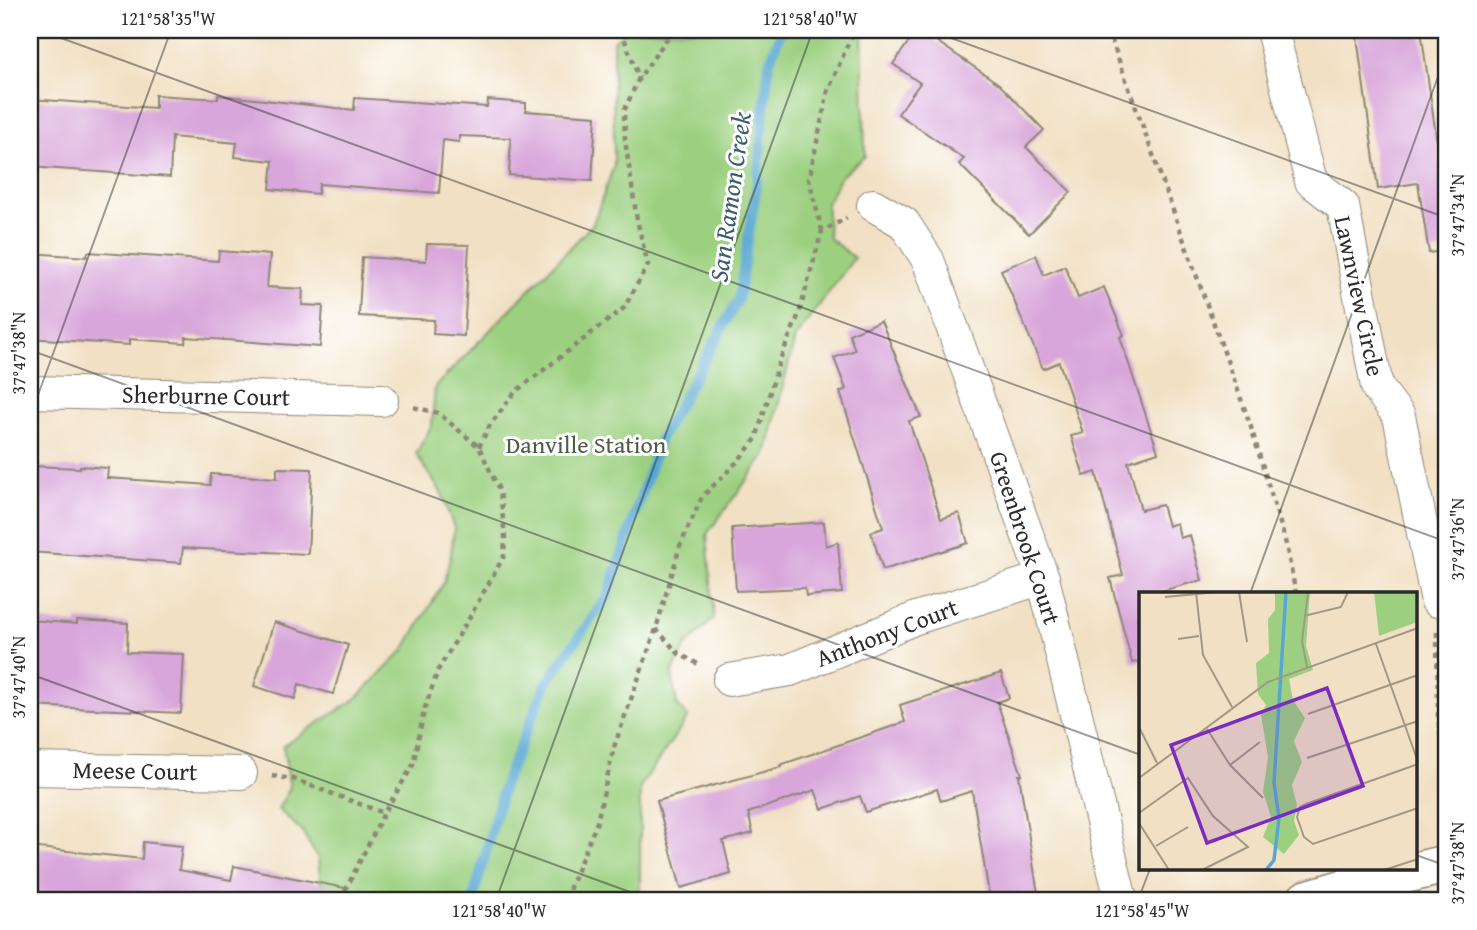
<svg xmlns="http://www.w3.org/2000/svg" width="1477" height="930" font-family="'Gentium Book Plus',serif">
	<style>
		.green { fill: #9cd080; stroke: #647e56; stroke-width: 2 }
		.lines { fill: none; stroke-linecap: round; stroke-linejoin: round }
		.stream { stroke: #58a7d2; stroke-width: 10 }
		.building { fill: #d8a6da }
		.street-casing { stroke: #8e8677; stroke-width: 34 }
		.secondary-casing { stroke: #8e8677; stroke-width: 41 }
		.path { stroke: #8e8677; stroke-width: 4.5; stroke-dasharray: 5 5; stroke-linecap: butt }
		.street { stroke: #fff; stroke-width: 32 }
		.secondary { stroke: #fff; stroke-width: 38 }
		.ticks { fill: none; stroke: #2b2b2b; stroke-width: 2; stroke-opacity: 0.45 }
		.labels { text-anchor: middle; stroke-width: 6; stroke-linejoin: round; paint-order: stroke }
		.street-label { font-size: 24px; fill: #2b2b2b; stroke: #fff }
		.park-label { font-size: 24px; fill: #4d5d44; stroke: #fff }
		.water-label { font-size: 26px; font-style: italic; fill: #3d5d6e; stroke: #fff }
		.inset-river { fill: none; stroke: #58a7d2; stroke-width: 3.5 }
		.inset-road { fill: none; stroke: #a29886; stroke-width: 2 }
		.view { fill: #7b2cbf; fill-opacity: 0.15; stroke: #7b2cbf; stroke-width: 3.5 }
		.inset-edge { fill: none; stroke: #2b2b2b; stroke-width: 3.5 }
		.neatline { fill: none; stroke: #2b2b2b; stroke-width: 2.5 }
		.ticks-label { font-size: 18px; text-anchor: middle; fill: #2b2b2b }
	</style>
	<rect width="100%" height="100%" fill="#fff"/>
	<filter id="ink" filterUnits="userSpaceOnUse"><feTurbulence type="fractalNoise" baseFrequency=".0143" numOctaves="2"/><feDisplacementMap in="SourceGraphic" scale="14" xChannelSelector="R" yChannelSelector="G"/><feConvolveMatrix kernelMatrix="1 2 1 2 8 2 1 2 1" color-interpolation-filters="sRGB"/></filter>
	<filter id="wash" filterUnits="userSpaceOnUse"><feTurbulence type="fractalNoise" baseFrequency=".00686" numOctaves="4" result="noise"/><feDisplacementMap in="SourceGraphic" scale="28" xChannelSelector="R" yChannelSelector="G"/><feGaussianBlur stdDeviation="1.57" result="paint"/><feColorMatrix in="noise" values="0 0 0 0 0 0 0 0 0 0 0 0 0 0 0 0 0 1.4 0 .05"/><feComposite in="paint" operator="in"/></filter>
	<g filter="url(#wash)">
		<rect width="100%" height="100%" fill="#f1e0c3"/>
		<polygon class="green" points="628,30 862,30 865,156 841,176 826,204 829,238 854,258 795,338 766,454 707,534 714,618 686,646 672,673 677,705 688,717 640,787 640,900 323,900 318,859 302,831 278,809 290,788 283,746 357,698 404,650 444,582 451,554 454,528 442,494 416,454 432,425 435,387 593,224 614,165 613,41"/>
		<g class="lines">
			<polyline class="stream" points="473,900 504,784 546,684 608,595 660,439 738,300 756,191 769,63 782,30"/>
		</g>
		<g id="blocks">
			<g class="building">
				<polygon points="917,30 920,30 999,84 1044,130 1026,147 1071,192 1029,234 959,164 964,159 898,114 920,83 893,64"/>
				<polygon points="1356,30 1421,30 1447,213 1447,250 1429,253 1418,183 1378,189"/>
				<polygon points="155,95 218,99 218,95 354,110 355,98 487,107 488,100 526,103 526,111 596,116 592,181 509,175 511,138 459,136 459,142 443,140 439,193 319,184 318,194 270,189 273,161 235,157 237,143 172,137 170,177 30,167 30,99 155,108"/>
				<polygon points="427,244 469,245 464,336 433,334 434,320 359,316 362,257 426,261"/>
				<polygon points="219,251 270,255 267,287 303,289 302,305 323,306 320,347 186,337 185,343 129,339 129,345 30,338 30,253 87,257 88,252 218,261"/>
				<polygon points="1036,255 1044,275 1065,266 1078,298 1104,287 1124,335 1120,337 1158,452 1128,462 1141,510 1162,505 1168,526 1177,523 1180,538 1190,535 1202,580 1150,594 1141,594 1141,661 1132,663 1110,578 1123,575 1096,472 1084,476 1071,436 1083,433 1059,362 1043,369 1001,270"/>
				<polygon points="881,321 921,417 909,421 941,519 959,513 968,543 883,570 871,532 883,528 840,392 846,389 834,358 855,350 849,334"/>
				<polygon points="30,466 80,468 80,466 108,468 107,478 210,485 211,474 277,478 277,468 312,469 308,554 183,548 181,563 30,552"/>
				<polygon points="824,522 826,546 838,542 842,593 806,596 805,588 736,591 732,528"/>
				<polygon points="30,620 77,624 77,620 128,623 127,652 184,654 181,713 30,706"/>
				<polygon points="274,622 348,645 333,694 299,684 295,699 254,686"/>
				<polygon points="1001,673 1009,698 997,702 1022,775 1019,775 1039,900 990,900 972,791 941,801 937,789 866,812 860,796 822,809 815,790 748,813 753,833 723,841 731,874 681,888 657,801 781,767 780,765 905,722 900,705"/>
				<polygon points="143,842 182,846 179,870 231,880 234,866 345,888 344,900 30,900 30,847 142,859"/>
			</g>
		</g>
	</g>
	<g filter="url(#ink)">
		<use href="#blocks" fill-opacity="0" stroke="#8e8677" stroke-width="2"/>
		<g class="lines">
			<g class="street-casing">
				<g id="street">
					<polyline points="1272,30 1311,181 1343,206 1377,387 1399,416 1437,601 1447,599"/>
					<polyline points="873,205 904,223 928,260 1043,578 1121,900"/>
					<polyline points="30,392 382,400"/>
					<polyline points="729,680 790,670 916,618 1043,578"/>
					<polyline points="30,769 241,773"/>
				</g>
			</g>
			<g class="secondary-casing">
				<polyline id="secondary" points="1306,900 1346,888 1447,864"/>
			</g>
			<g class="path">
				<polyline points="621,30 639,78"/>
				<polyline points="1108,30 1250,424 1285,540 1296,594"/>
				<polyline points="822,231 809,179 828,91 854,30"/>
				<polyline points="479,447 490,425 515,392 624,308 648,265 637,220 625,140 624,111 639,78 673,30"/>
				<polyline points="656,629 679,654 702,666"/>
				<polyline points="1437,632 1438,716 1441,741 1447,748"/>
				<polyline points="272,776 293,779 384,813"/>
				<polyline points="342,900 343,895 384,813 413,765 424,711 438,670 468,620 504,556 505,537 500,492 479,447 438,413 413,407"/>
				<polyline points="569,900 570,887 597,822 614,747 656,629 680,546 702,497 737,462 756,439 779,362 799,314 822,231 847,218"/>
			</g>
			<use href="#street" class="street"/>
			<use href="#secondary" class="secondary"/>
		</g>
	</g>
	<path class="ticks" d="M39,30L1447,542M929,30L1447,218M30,350L1141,755M30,417L171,30M1250,594L1447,52M30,674L652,900M1416,855L1447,866M496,900L813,30M1138,900L1150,869"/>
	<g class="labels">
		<g class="street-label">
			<text transform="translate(1359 296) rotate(78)" y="8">Lawnview Circle</text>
			<text transform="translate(206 396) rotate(1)" y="8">Sherburne Court</text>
			<text transform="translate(1025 538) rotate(72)" y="8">Greenbrook Court</text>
			<text transform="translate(887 633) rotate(-21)" y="8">Anthony Court</text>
			<text transform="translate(135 771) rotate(1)" y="8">Meese Court</text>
		</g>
		<g class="park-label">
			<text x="586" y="453">Danville Station</text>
		</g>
		<g class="water-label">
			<text transform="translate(730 197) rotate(-82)" y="9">San Ramon Creek</text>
		</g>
	</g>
	<g transform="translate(1139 592)">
		<rect width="278" height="278" fill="#f1e0c3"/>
		<path d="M136,0H171L167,54L174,78L150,87L154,108L166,126L155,149L163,170L153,193L158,213L155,229L160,243L145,262L124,245L132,225L124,200L129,165L122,123L127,113L119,102L117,71L130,61L129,27L136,18ZM235,0H278V30L240,44Z" fill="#9cd080"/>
		<path class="inset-river" d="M127,278L135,268L140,226L135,191L147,0"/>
		<path class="inset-road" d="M57,0L64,63L93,115M100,0L108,50M26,5L79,0M165,24L202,15L209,0M39,47L60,44M237,52L279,170M168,75L163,49L169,0M169,122L279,83M0,135L18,171M68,137L91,173L124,206M168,166L279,129M279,172L167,212L161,215L158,225L165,245L174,252L279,216M91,173L121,150M0,186L129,90L279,36M0,221L49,186L74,224L109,255L63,278M0,231L30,278M17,254L49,235M245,278L279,267"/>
		<path class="view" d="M188,96L224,194L68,251L32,153Z"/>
		<rect width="278" height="278" class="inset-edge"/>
	</g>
	<rect width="1477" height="930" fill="none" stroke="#fff" stroke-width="77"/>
	<rect x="38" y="38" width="1400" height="854" class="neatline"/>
	<g class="ticks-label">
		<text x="168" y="25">121°58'35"W</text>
		<text x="810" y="25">121°58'40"W</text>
		<text transform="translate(1458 215) rotate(-90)" y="6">37°47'34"N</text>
		<text transform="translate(19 353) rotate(-90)" y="6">37°47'38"N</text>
		<text transform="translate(1458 539) rotate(-90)" y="6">37°47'36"N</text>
		<text transform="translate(19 677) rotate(-90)" y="6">37°47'40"N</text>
		<text transform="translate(1458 863) rotate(-90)" y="6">37°47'38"N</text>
		<text x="499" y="917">121°58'40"W</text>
		<text x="1142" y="917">121°58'45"W</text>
	</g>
</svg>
